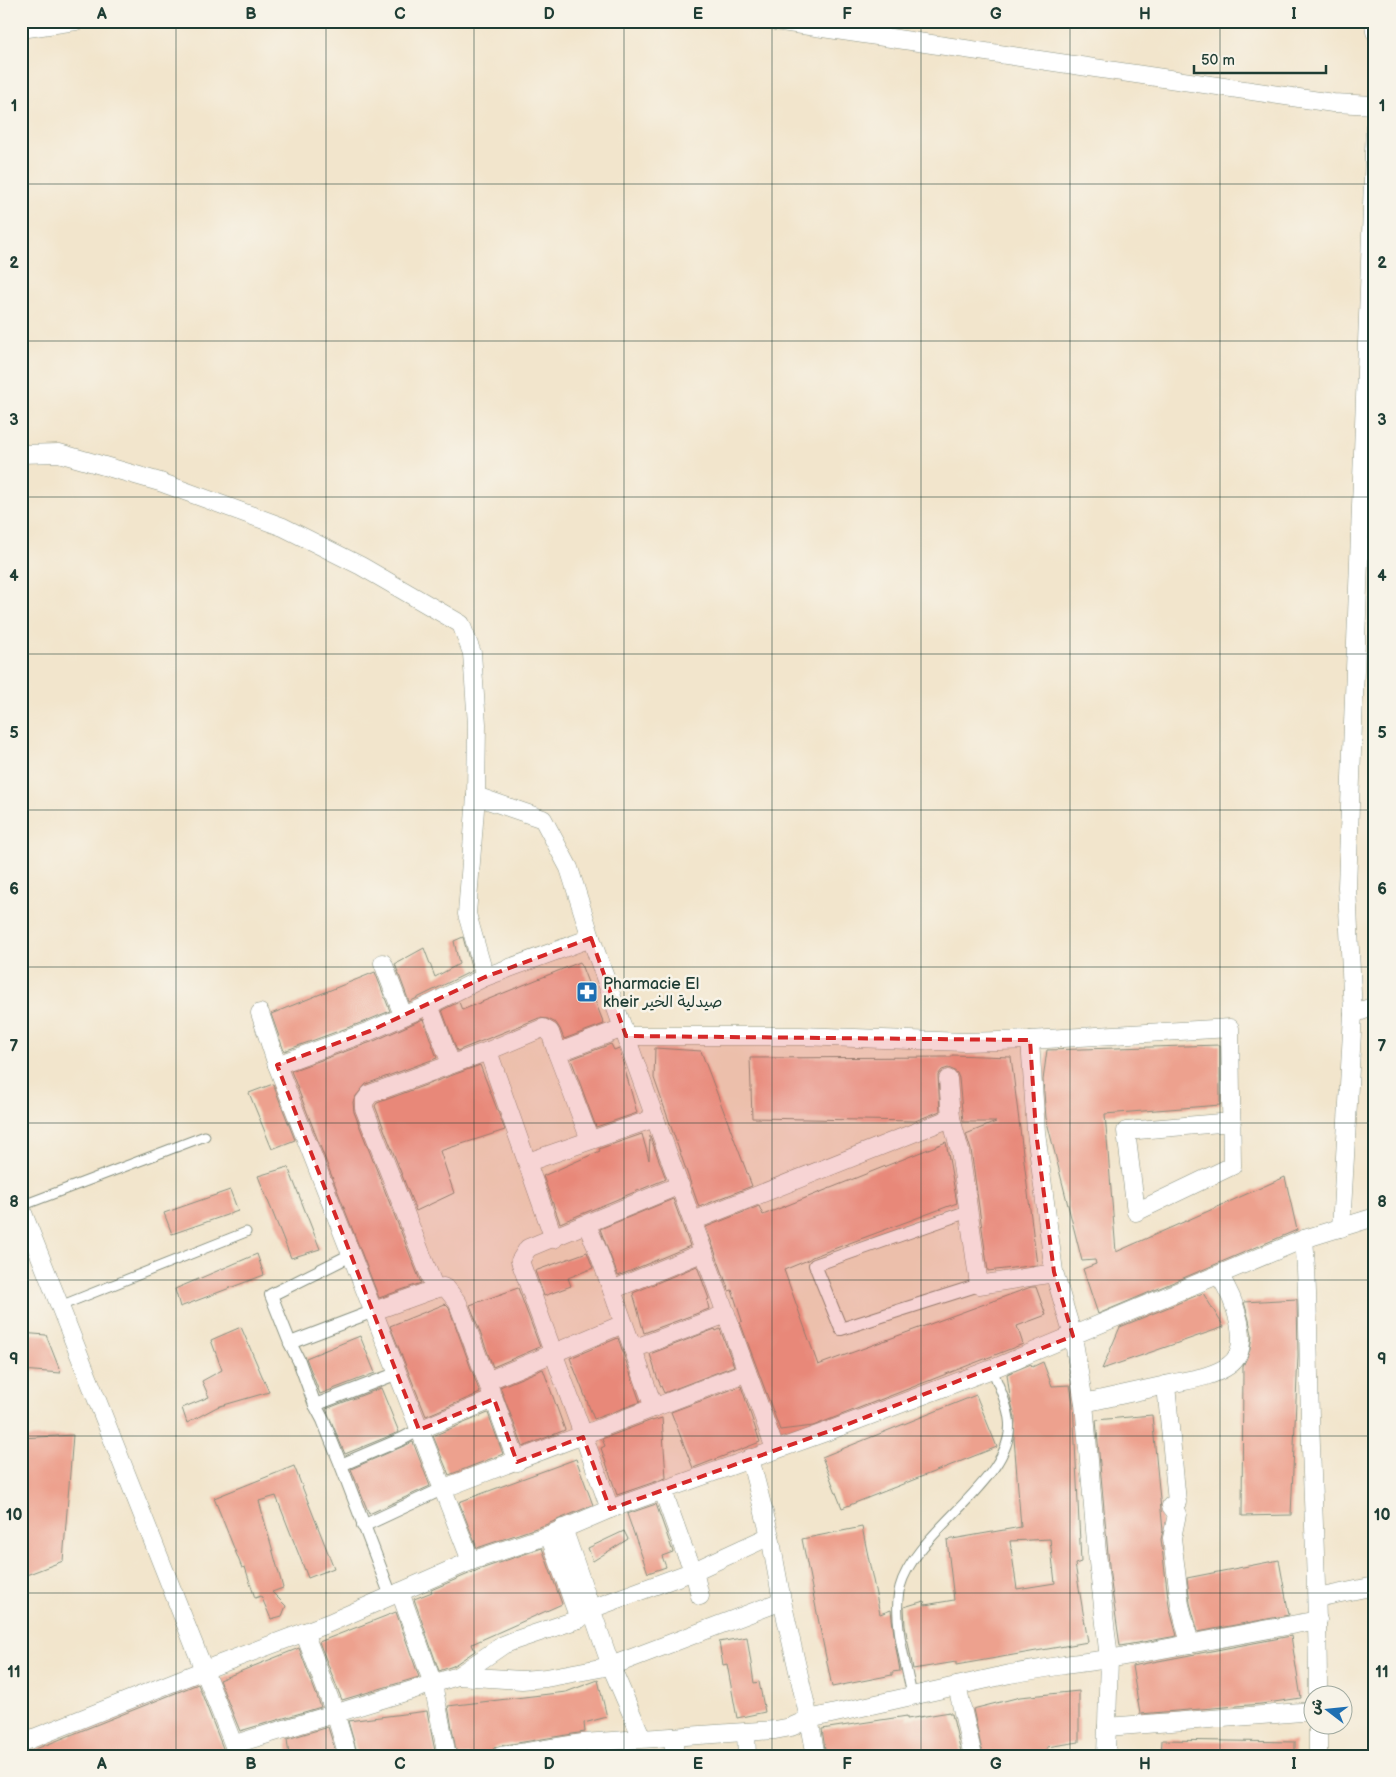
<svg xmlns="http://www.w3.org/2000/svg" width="1396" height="1777" font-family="'Balsamiq Sans','Playpen Sans Arabic',sans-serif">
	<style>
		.building { fill: #eda18e; fill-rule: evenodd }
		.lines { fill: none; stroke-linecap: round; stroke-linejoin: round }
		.service-casing { stroke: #889180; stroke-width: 11 }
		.pedestrian-casing { stroke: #889180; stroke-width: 14 }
		.minor-casing { stroke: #889180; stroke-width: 19 }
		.service { stroke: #fff; stroke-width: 9 }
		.pedestrian { stroke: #fff; stroke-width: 12 }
		.minor { stroke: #fff; stroke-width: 18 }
		.marked { fill: #d62828; fill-opacity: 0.2; stroke: #d62828; stroke-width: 4; stroke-dasharray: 10 6; stroke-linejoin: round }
		.grid { fill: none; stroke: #1f3d34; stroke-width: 1; stroke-opacity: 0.55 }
		.labels { text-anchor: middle; stroke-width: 5; stroke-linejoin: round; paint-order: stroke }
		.poi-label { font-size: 16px; fill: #1f3d34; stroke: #f7f3e8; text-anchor: start }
		.neatline { fill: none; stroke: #1f3d34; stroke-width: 2 }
		.grid-label { font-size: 16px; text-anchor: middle; font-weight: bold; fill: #1f3d34 }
	</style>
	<rect width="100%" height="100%" fill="#f7f3e8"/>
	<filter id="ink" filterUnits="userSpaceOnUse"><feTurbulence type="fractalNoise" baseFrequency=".02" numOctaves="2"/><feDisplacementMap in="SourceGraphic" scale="10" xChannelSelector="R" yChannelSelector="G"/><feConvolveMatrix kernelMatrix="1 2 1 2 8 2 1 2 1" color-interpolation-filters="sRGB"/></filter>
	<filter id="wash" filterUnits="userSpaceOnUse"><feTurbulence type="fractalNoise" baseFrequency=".0096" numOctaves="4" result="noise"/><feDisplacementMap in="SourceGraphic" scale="20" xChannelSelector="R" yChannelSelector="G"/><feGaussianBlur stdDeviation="1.12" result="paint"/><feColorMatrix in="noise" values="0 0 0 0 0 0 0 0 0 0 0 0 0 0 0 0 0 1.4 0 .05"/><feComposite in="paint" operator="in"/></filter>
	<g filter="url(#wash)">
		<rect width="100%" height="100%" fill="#f2e5cc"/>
		<g id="blocks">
			<g class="building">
				<polygon points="463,937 472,971 409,1002 395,964 424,948 435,977 459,964 454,941"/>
				<polygon points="580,962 604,1024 564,1039 560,1029 556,1023 548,1019 539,1018 457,1051 442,1010 459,1002 462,1010"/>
				<polygon points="375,972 390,1011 366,1021 284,1051 271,1014"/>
				<polygon points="423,1019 437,1058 366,1084 356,1096 353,1102 354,1112 421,1283 379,1298 291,1071 374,1041"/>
				<polygon points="611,1044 614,1050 619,1048 637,1113 596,1127 571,1059"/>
				<polygon points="1220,1045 1220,1105 1105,1114 1116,1252 1285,1177 1297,1230 1098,1314 1083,1269 1096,1264 1095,1260 1082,1261 1046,1118 1043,1080 1047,1050"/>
				<polygon points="655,1048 701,1051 752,1186 699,1207 654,1078"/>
				<polygon points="952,1055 1011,1057 1037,1265 988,1271 971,1150 966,1134 996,1122 963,1122 959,1078 957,1073 953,1070 948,1068 942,1070 938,1075 940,1111 915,1121 752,1118 750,1058 952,1057"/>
				<polygon points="480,1065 505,1130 440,1151 454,1193 416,1211 375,1106 377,1103"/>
				<polygon points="273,1084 295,1140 272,1149 249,1093"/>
				<polygon points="642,1134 649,1160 650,1136 666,1179 560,1223 543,1176 600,1151 599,1149"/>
				<polygon points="946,1142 957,1203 812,1257 808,1260 784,1270 818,1365 1031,1287 1036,1287 1046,1315 1017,1326 1023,1344 813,1426 780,1430 740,1322 742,1321 732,1290 729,1291 706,1227 759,1206 763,1215"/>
				<polygon points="288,1167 320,1249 291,1258 258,1176"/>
				<polygon points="230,1190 238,1211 172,1234 164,1213"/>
				<polygon points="673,1199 690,1246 618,1276 600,1229"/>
				<polygon points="587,1252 593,1268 568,1278 571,1286 544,1296 535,1271"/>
				<polygon points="257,1254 264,1275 180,1307 175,1289"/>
				<polygon points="697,1266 709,1299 707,1300 709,1309 644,1333 633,1293"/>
				<polygon points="518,1288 540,1347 493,1367 470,1305"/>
				<polygon points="1203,1293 1224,1327 1102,1369 1120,1327"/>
				<polygon points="1297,1299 1298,1355 1291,1515 1242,1516 1243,1366 1250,1350 1252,1335 1249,1320 1244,1302"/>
				<polygon points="445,1304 449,1308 480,1393 426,1416 390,1326"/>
				<polygon points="241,1327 269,1392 217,1407 187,1423 182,1408 209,1397 202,1381 222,1370 211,1340"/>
				<polygon points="715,1329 716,1331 720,1329 734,1366 664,1393 657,1377 650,1354"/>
				<polygon points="21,1333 46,1335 61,1373 21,1370"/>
				<polygon points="360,1336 375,1373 320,1394 306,1358"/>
				<polygon points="618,1338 640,1402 594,1419 570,1358"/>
				<path d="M1043,1362L1052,1386L1070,1385L1073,1403L1081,1562L1075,1564L1088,1642L956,1665V1662L913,1669L905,1626L904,1607L924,1601L925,1605L954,1600L947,1540L1021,1527L1014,1438L1015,1418L1010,1397L1007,1374L1031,1364L1032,1367ZM1050,1539L1055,1583L1017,1589L1010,1541Z"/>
				<polygon points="543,1369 565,1430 523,1447 500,1387"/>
				<polygon points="741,1386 760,1442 693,1468 671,1412"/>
				<polygon points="381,1388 399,1432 345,1454 326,1409"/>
				<polygon points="976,1395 997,1447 842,1508 822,1457"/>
				<polygon points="488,1413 503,1454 449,1475 433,1436"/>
				<polygon points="1152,1415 1163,1531 1161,1539 1169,1606 1177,1636 1120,1646 1110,1576 1096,1420"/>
				<polygon points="662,1418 666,1478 617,1495 601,1448 605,1446 602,1439 652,1420 652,1421"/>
				<polygon points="73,1435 63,1561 21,1577 21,1438"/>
				<polygon points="413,1442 430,1486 369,1514 351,1469"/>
				<polygon points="576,1459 593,1505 545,1525 477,1548 459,1502"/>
				<polygon points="294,1466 334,1568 308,1578 276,1496 259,1501 283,1588 272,1592 286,1606 282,1616 271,1619 261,1596 255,1598 245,1567 242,1568 214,1498"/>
				<polygon points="656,1504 673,1552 662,1556 666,1567 648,1573 627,1514"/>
				<polygon points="862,1527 880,1614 891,1610 895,1642 900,1671 892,1672 892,1675 832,1687 802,1539"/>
				<polygon points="624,1531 628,1539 593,1561 588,1548"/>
				<polygon points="542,1548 562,1604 472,1644 475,1651 453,1666 439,1671 414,1599 432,1592 431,1590 478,1570"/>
				<polygon points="1279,1560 1289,1615 1198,1632 1190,1603 1187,1578"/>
				<polygon points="396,1612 419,1677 342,1700 319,1642"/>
				<polygon points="1291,1636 1301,1698 1261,1704 1140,1714 1132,1666"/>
				<polygon points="747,1637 754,1683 759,1682 765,1712 737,1718 727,1664 723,1665 719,1642"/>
				<polygon points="299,1648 321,1707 240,1731 219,1680"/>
				<polygon points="598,1680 607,1717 584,1723 585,1732 499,1746 494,1748 491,1754 457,1756 448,1706 566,1692"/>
				<polygon points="198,1684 226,1756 21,1756 21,1755"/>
				<polygon points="1079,1691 1079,1742 1047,1747 1046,1756 983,1756 973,1709 1020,1697"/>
				<polygon points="427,1711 436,1756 358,1756 348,1721"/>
				<polygon points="950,1712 950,1714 952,1714 962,1756 826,1756 822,1729 907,1716 907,1719"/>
				<polygon points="328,1727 337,1756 289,1756 287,1739"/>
				<polygon points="1162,1740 1295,1742 1295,1756 1161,1756"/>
			</g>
		</g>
	</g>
	<g filter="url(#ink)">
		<use href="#blocks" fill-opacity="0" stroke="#889180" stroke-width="1"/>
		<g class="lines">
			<g class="service-casing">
				<g id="service">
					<polyline points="21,1206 205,1136"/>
					<polyline points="60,1306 246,1232"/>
					<path d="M912,1695C906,1665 892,1617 900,1587C915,1530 1018,1478 1009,1419C1007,1402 998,1385 992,1369"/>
				</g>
			</g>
			<g class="pedestrian-casing">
				<g id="pedestrian">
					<polyline points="969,1211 815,1265 841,1329 979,1285"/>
					<polyline points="351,1255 271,1295 290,1343 299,1361 315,1405 323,1420 341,1465 391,1596"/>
					<polyline points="290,1343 374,1311"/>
					<polyline points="315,1405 398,1373"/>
					<polyline points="341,1465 402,1439 419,1430"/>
					<polyline points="363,1526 442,1489"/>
				</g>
			</g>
			<g class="minor-casing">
				<g id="minor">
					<polyline points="775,21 1333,103 1375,105"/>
					<polyline points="1374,21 1375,32"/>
					<polyline points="21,29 76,21"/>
					<polyline points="1375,126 1347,887 1353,1014 1375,1006"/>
					<polyline points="21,454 59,453 160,482 283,527 361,566 461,624 472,653 477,724 476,796 467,914 485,977"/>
					<polyline points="476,796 543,819 569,868 591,938 655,1118 775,1449"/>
					<polyline points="383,963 403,1015"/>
					<polyline points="260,1013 277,1065 471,1561"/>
					<polyline points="626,1036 800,1036 965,1042 1030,1040 1230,1028 1232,1166 1136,1212 1126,1131 1232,1122"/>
					<polyline points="1030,1040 1036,1132 1054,1272 1073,1336 1084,1403 1097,1553 1109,1659 1106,1756"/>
					<polyline points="557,1053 590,1140"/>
					<polyline points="451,1064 429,1005 485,977 591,938"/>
					<polyline points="277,1065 370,1031 429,1005"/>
					<polyline points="951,1118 960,1151 979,1285 1048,1274 1054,1272"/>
					<polyline points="528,1162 655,1118"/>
					<polyline points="21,1208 238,1756"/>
					<polyline points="693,1221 951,1118 948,1079"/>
					<polyline points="587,1225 598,1251 654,1408"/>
					<polyline points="1341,1228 1353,1014"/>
					<polyline points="554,1239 488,1051 543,1028 550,1032 557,1053 623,1028"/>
					<path d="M1304,1239C1309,1298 1308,1358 1310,1417C1313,1510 1318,1602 1318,1694"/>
					<polyline points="435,1289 443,1287 447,1289 458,1303 491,1392"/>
					<polyline points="612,1290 704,1252"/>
					<polyline points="374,1311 435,1289 364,1108 364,1102 370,1094 488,1051"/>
					<polyline points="633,1349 726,1314"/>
					<polyline points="487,1381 623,1324"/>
					<path d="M1166,1385C1185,1380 1211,1378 1228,1366C1256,1348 1232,1295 1219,1275"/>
					<polyline points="1084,1403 1166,1385 1177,1502 1171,1506 1177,1514 1172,1538 1180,1605 1190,1644"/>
					<polyline points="419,1430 494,1399 517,1462"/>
					<polyline points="750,1458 770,1536 782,1601 809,1719 816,1756"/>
					<polyline points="442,1489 747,1372"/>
					<polyline points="663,1491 683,1547 694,1571 700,1596"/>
					<polyline points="610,1509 520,1261 528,1248 680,1185"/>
					<polyline points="563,1528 611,1666 642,1738"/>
					<polyline points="549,1535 579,1619"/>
					<polyline points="400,1592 433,1684 447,1756"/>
					<polyline points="1317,1598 1375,1586"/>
					<polyline points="304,1632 335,1713 348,1756"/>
					<polyline points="458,1676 522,1680 546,1678 611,1666 782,1601"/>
					<polyline points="957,1686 973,1756"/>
					<polyline points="1318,1724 1318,1756"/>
					<polyline points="1107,1727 1314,1711"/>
					<polyline points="746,1733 747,1756"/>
					<polyline points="21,1743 204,1670 329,1623 471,1561 549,1535 610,1509 826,1432 992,1369 1304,1239 1375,1217"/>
					<polyline points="235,1744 458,1676 503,1645 513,1641 579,1619 591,1609 694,1571 770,1536"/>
					<polyline points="501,1756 583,1743 775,1730 791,1727 809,1719 1010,1674 1064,1665 1109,1659 1318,1620"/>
					<polyline points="673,1756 675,1737"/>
				</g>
			</g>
			<use href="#service" class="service"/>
			<use href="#pedestrian" class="pedestrian"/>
			<use href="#minor" class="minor"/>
		</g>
	</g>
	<path class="marked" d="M591,938L626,1036L1030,1040L1036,1132L1054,1272L1073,1336L838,1428L610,1509L583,1437L517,1462L494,1399L419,1430L277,1065L370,1031L485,977Z"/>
	<path class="grid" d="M176,21V1756M326,21V1756M474,21V1756M624,21V1756M772,21V1756M921,21V1756M1070,21V1756M1220,21V1756M21,184H1375M21,341H1375M21,497H1375M21,654H1375M21,810H1375M21,967H1375M21,1123H1375M21,1280H1375M21,1436H1375M21,1593H1375"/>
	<defs>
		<g id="pharmacy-square" transform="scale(1.125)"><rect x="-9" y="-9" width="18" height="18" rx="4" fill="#1f6fb2" stroke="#f7f3e8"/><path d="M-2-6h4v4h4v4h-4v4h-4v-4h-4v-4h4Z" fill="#fff"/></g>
	</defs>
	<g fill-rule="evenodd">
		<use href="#pharmacy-square" x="587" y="992"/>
	</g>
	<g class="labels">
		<g class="poi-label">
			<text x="603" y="989">Pharmacie El<tspan x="603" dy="18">kheir صيدلية الخير</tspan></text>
		</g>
	</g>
	<rect width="1396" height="1777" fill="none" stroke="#f7f3e8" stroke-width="55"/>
	<g transform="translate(1328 1710) rotate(286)"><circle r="24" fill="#f7f3e8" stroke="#a1aaa0"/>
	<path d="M0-4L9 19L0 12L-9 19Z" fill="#1f6fb2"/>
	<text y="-8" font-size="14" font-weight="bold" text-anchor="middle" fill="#1f3d34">ش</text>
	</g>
	<path d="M1194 65v8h132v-8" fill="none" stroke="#1f3d34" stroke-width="2.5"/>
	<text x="1201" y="65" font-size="15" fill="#1f3d34" stroke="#f7f3e8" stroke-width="4" paint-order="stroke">50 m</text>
	<rect x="28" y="28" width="1340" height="1722" class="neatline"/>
	<g class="grid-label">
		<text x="102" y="19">A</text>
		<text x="251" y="19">B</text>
		<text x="400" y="19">C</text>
		<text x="549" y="19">D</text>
		<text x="698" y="19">E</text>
		<text x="847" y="19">F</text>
		<text x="996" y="19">G</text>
		<text x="1145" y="19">H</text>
		<text x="1294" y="19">I</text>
		<text x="14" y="111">1</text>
		<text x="1382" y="111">1</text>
		<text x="14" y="268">2</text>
		<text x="1382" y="268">2</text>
		<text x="14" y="425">3</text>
		<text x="1382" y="425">3</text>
		<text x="14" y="581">4</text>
		<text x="1382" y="581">4</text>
		<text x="14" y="738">5</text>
		<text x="1382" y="738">5</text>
		<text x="14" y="894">6</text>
		<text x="1382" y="894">6</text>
		<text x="14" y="1051">7</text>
		<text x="1382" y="1051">7</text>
		<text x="14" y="1207">8</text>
		<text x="1382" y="1207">8</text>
		<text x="14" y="1364">9</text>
		<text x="1382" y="1364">9</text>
		<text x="14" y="1520">10</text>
		<text x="1382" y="1520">10</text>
		<text x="14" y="1677">11</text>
		<text x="1382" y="1677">11</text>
		<text x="102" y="1769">A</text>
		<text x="251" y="1769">B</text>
		<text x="400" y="1769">C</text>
		<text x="549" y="1769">D</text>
		<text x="698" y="1769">E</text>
		<text x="847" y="1769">F</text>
		<text x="996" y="1769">G</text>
		<text x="1145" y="1769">H</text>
		<text x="1294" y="1769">I</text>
	</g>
</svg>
